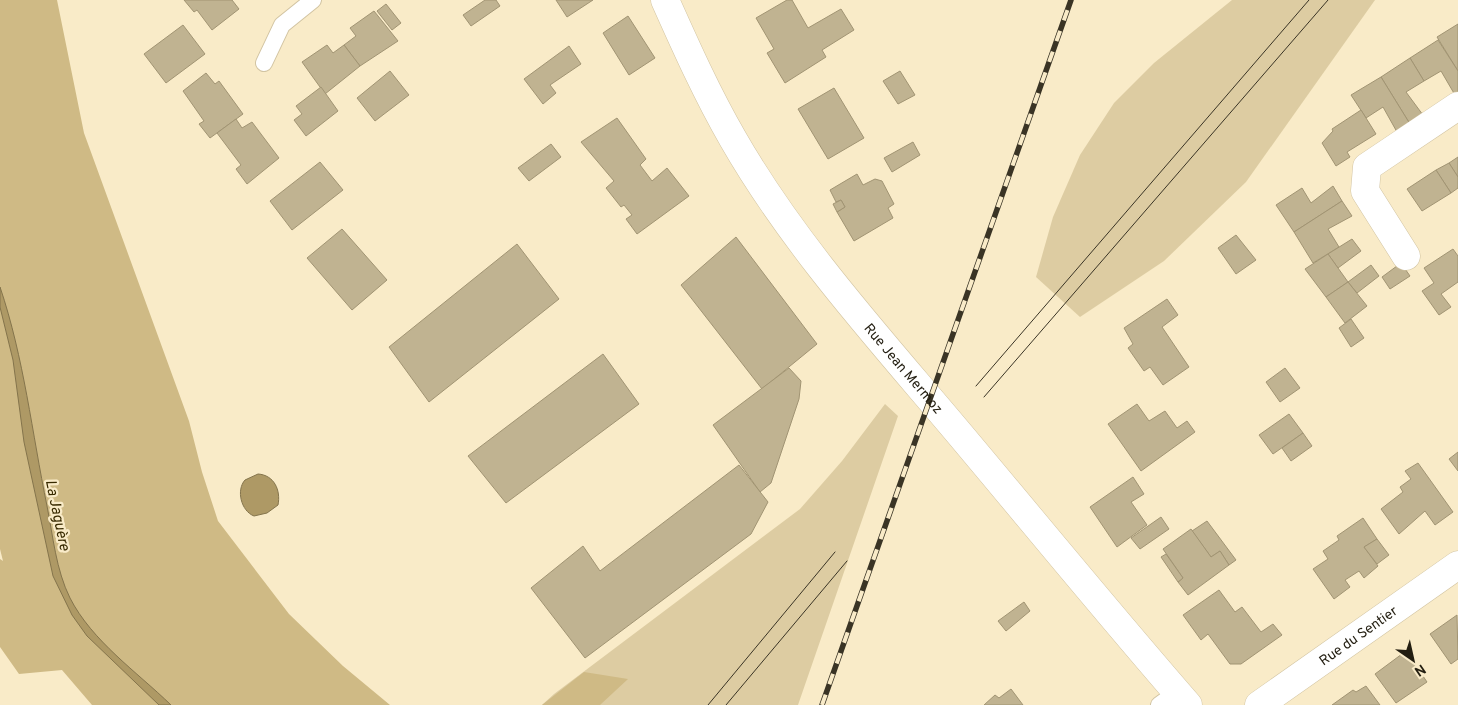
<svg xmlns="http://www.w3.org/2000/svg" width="1458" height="705" font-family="Overpass,sans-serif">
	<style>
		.green { fill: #ddcca2 }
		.forest { fill: #cfba85 }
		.water { fill: #ae9965; stroke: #84744c }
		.building { fill: #c0b391; stroke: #a19473 }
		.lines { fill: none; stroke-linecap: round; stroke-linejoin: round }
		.lane-casing { stroke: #d2c4a2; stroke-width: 18 }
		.street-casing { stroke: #d2c4a2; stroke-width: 29 }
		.lane { stroke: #fff; stroke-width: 16 }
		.street { stroke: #fff; stroke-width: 28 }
		.tram { stroke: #3a3425; stroke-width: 1 }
		.rail-casing { stroke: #3a3425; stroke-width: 5.5 }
		.rail { stroke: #f9ebc8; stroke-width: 4; stroke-dasharray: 11; stroke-linecap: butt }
		.labels { text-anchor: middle; stroke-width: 4.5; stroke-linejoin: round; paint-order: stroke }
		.street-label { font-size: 14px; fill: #231e11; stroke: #f9ebc8 }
		.water-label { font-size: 15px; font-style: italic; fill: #382a00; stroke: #f9ebc8 }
	</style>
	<rect width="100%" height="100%" fill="#f9ebc8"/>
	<g class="green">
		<polygon points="1232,0 1375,0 1246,182 1164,261 1080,317 1036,277 1053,217 1080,155 1114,103 1154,63"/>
		<polygon points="885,404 898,416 798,705 542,705 554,694 800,509 842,461"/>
	</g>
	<g class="forest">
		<polygon points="0,0 57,0 84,133 189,421 202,472 218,521 289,614 343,666 390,705 92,705 62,670 19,674 0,647 0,559 3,561 0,549"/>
		<polygon points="584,672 628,679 600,705 542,705"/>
	</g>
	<g class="water">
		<path d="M0,287C24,358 32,433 47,506C53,536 56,570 70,598C92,641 137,672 171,705H159L87,636L72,615L53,576L24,442L13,360L0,307Z"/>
		<path d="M258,474C274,475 281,490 278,505L267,513L254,516C241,511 236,490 245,480Z"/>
	</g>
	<g class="building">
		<polygon points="184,0 232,0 239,9 212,30 197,10 194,12"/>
		<polygon points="485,0 496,0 500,6 471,26 463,15"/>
		<polygon points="556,0 593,0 567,17"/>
		<polygon points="787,0 792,0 808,28 841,9 854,30 822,50 826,57 785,83 767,53 774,49 756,18"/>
		<polygon points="386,4 401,23 392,30 377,11"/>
		<polygon points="374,11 398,41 360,66 344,45 356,36 350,28"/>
		<polygon points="628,16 655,58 629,75 603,33"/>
		<polygon points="1458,24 1458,71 1437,37"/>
		<polygon points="183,25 205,54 166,83 144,54"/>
		<polygon points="1438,40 1458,71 1458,93 1455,95 1441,71 1424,81 1410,58"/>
		<polygon points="327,45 333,53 344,45 360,66 325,94 302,62"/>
		<polygon points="569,46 581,64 550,85 556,93 543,104 524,79"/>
		<polygon points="1410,58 1424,81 1406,92 1423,115 1410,124 1381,77"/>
		<polygon points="390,71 409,95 375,121 357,98"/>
		<polygon points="900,71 915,95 898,104 883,81"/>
		<polygon points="206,73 215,84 219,81 243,114 210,138 199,124 204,121 183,91"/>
		<polygon points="1381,77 1410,124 1397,132 1383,107 1366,118 1351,95"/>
		<polygon points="321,87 338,111 306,136 294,120 302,114 296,106"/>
		<polygon points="834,88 864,138 828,159 798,109"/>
		<polygon points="1361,110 1376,134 1347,152 1350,157 1336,166 1322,143 1333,131 1332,129"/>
		<polygon points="617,118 646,159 640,165 652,181 667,168 689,196 637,234 626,219 632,215 624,205 621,207 606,188 614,181 581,142"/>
		<polygon points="236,119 242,128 252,122 279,158 247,184 236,169 241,165 217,133"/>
		<polygon points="913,142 920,155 892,172 884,158"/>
		<polygon points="551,144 561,157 529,181 518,168"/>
		<polygon points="1458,157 1458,177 1449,163"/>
		<polygon points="320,162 343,190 292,230 270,201"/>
		<polygon points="1449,163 1458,177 1458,188 1451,193 1436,170"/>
		<polygon points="1436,170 1451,193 1422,211 1407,189"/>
		<polygon points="857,174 863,185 875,179 882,181 894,204 888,208 893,218 854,241 837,212 845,207 841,200 836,202 830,190"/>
		<polygon points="1333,186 1342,201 1294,232 1276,205 1302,188 1311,203"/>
		<polygon points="841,200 845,207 837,212 833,204"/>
		<polygon points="1342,201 1352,216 1328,229 1339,247 1313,263 1294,232"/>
		<polygon points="342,229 387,280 352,310 307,258"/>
		<polygon points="1236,235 1256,260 1236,274 1218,248"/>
		<polygon points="736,237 817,344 762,389 681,285"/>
		<polygon points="1352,239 1361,251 1338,268 1328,254"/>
		<polygon points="517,244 559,299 429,402 389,347"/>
		<polygon points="1453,249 1458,256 1458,282 1441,294 1451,307 1439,315 1422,291 1434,283 1424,268"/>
		<polygon points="1328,254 1348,282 1326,297 1305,269"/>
		<polygon points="1401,263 1410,276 1390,289 1382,277"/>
		<polygon points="1371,265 1379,276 1357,293 1348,282"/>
		<polygon points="1348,282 1367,306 1345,323 1326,297"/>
		<polygon points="1167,299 1178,315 1162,327 1189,367 1163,385 1150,367 1144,371 1128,348 1133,344 1124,328"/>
		<polygon points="1351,319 1364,338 1351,347 1339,328"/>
		<polygon points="603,354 639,404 506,503 468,456"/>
		<polygon points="789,368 801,381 799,399 771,483 760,492 713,425"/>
		<polygon points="1285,368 1300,388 1280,402 1266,382"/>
		<polygon points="1137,404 1149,421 1165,411 1177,428 1187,421 1195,432 1141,471 1108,424"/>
		<polygon points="1289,414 1303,433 1273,454 1259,435"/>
		<polygon points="1303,433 1312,446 1291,461 1282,448"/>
		<polygon points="1458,452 1458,471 1449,459"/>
		<polygon points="1418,463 1453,512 1435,525 1425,511 1399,534 1381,509 1403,492 1400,487 1411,479 1405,471"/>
		<polygon points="739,465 768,502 751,534 585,658 531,588 583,546 600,571"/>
		<polygon points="1133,477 1144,494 1131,502 1147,525 1117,547 1090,507"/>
		<polygon points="1161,517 1169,529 1140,549 1131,538"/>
		<polygon points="1363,518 1377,539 1364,547 1378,566 1364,578 1359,571 1345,580 1350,587 1334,599 1313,569 1328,559 1323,551 1339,540 1337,536"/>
		<polygon points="1207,521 1236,560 1229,565 1220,551 1211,557 1192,531"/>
		<polygon points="1191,529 1211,557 1220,551 1229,565 1188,595 1178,582 1183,578 1163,549"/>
		<polygon points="1377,539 1389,555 1377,564 1364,547"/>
		<polygon points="1166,554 1183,578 1178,582 1161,557"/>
		<polygon points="1219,590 1235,612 1242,607 1261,632 1273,624 1282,635 1241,664 1230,664 1208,634 1201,640 1183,615"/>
		<polygon points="1024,602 1030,611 1006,631 998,621"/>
		<polygon points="1457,615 1458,659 1451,664 1430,634"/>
		<polygon points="1406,651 1427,682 1396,703 1375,674"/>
		<polygon points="1366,686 1380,705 1332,705 1353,690 1356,692"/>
		<polygon points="1011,689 1023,705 984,705 995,695 999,698"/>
	</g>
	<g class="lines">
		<g class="lane-casing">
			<g id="lane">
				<polyline points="264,63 282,25 313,0"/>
				<polyline points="1159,705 1177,692"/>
			</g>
		</g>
		<g class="street-casing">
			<g id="street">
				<path id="s1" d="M665,0C686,47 707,94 733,139C796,249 887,347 968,444C1041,531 1113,619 1188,705"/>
				<polyline points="1406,256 1365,191 1367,167 1458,106"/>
				<path id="s2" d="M1259,705L1458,565"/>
			</g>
		</g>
		<use href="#lane" class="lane"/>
		<use href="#street" class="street"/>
		<g class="tram">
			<polyline points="976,386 1309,0"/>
			<polyline points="984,397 1328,0"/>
			<polyline points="708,705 835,552"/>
			<polyline points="726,705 847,561"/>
		</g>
		<g class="rail-casing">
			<polyline id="rail" points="822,705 1071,0"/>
		</g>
		<use href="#rail" class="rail"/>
	</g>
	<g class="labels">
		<g class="street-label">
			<text dy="5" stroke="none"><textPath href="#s1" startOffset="441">Rue Jean Mermoz</textPath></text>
			<text dy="5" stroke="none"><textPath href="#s2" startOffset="121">Rue du Sentier</textPath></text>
		</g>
		<g class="water-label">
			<text transform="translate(58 515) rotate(78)" y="5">La Jaguère</text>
		</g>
	</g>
	<g transform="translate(1413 660) rotate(146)" stroke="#f9ebc8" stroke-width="4" paint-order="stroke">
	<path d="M0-4L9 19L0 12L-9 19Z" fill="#231e11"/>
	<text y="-8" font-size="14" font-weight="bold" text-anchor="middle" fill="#231e11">N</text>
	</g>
</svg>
